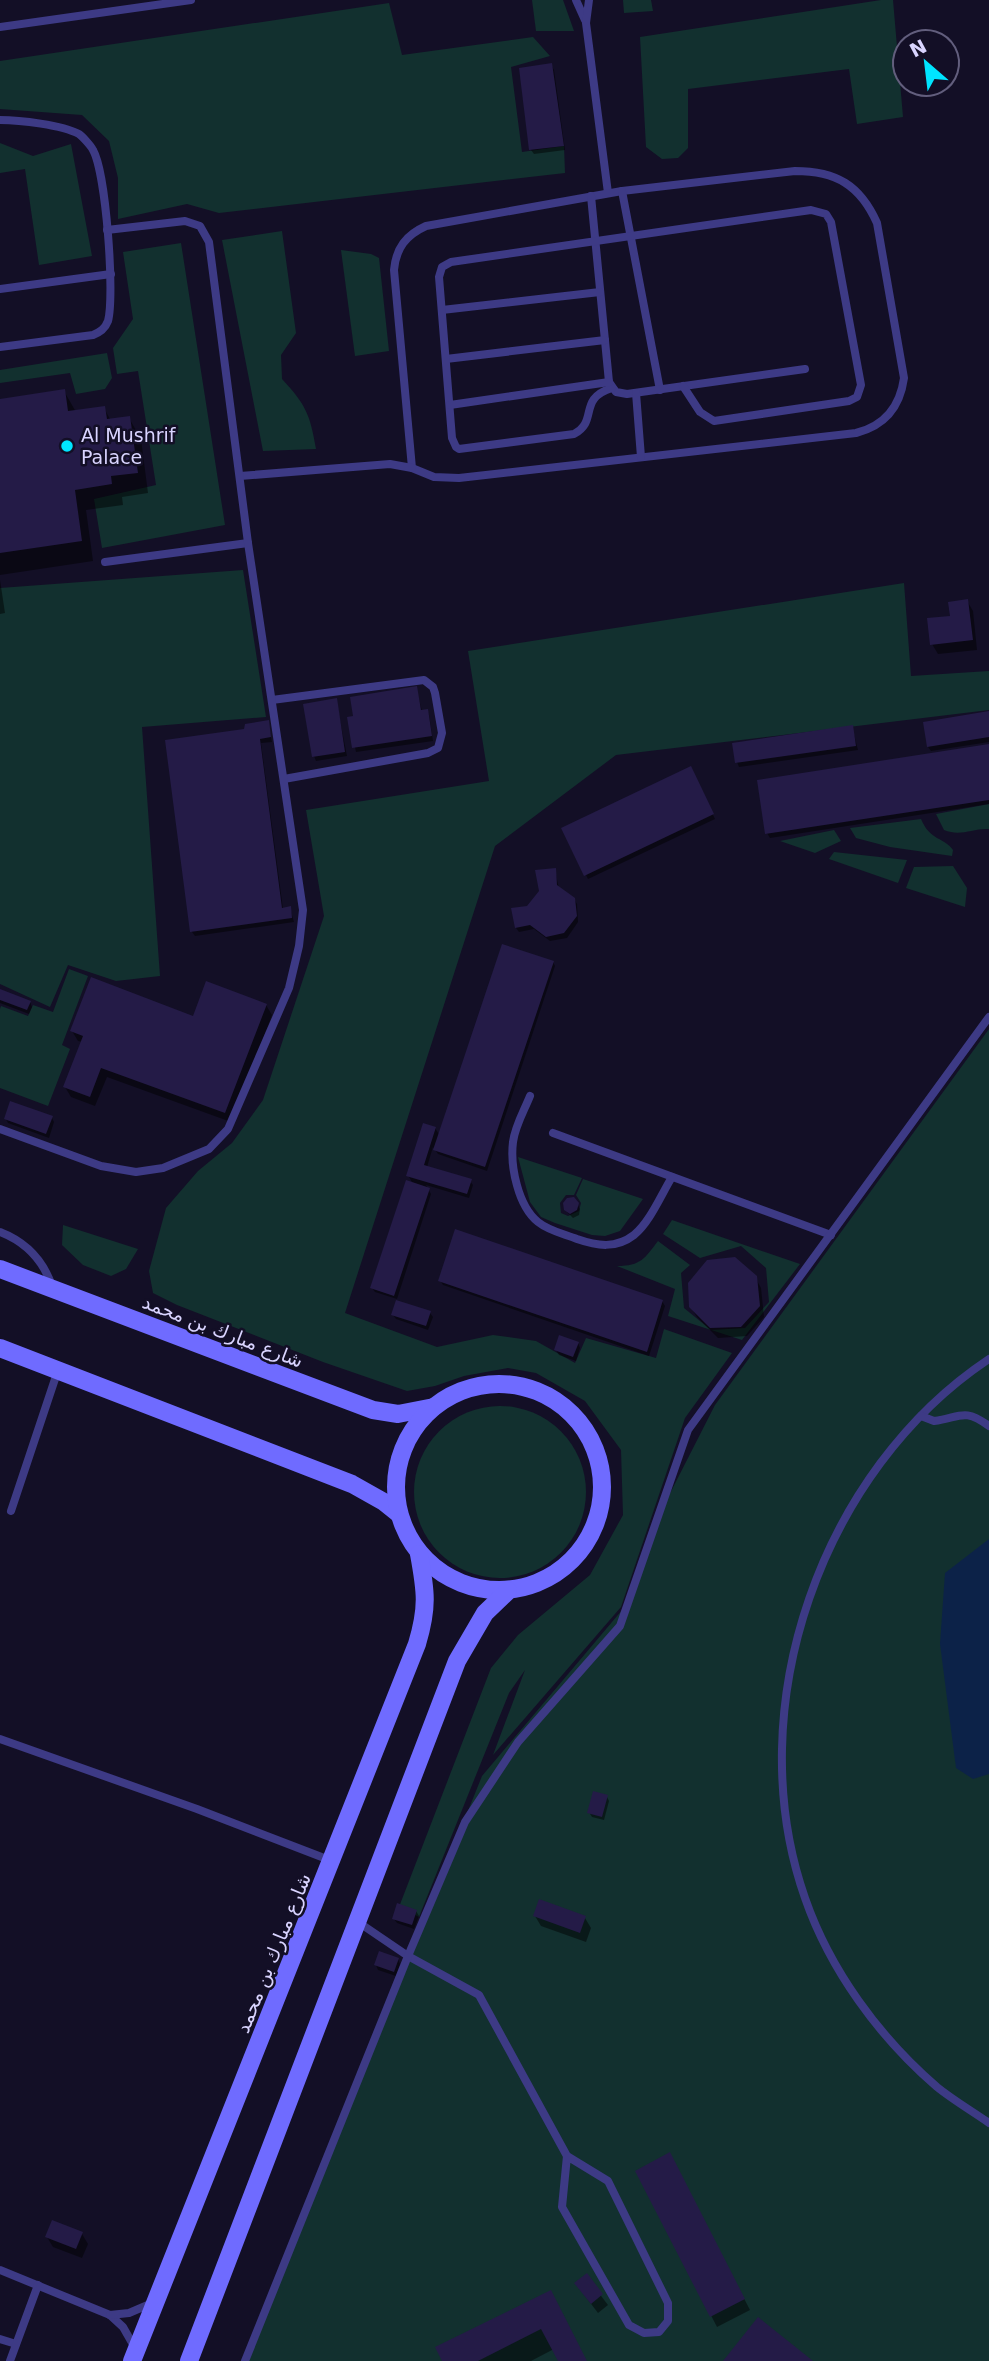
<svg xmlns="http://www.w3.org/2000/svg" width="989" height="2361" font-family="'DejaVu Sans',Cairo,sans-serif">
	<style>
		.green { fill: #12302f }
		.water { fill: #0c2248 }
		.shadow { fill: #0007 }
		.building { fill: #241b47 }
		.lines { fill: none; stroke-linecap: round; stroke-linejoin: round }
		.lane { stroke: #3d3a85; stroke-width: 8 }
		.secondary { stroke: #6f6bff; stroke-width: 18 }
		.poi-dot { fill: #00e5ff; stroke: #130f26; stroke-width: 2.5 }
		.labels { text-anchor: middle; stroke-width: 5; stroke-linejoin: round; paint-order: stroke }
		.poi-label { font-size: 19px; fill: #d9d4ff; stroke: #130f26; text-anchor: start }
		.street-label { font-size: 19px; fill: #d9d4ff; stroke: #130f26 }
	</style>
	<rect width="100%" height="100%" fill="#130f26"/>
	<g class="green">
		<polygon points="532,0 563,0 574,31 536,31"/>
		<polygon points="623,0 651,0 653,11 624,13"/>
		<polygon points="881,0 893,0 903,117 857,124 849,69 688,89 688,148 678,158 662,159 646,147 640,37"/>
		<polygon points="389,3 402,55 533,37 550,56 511,67 522,152 564,146 565,173 219,213 187,204 118,219 118,178 109,141 82,115 0,109 0,61"/>
		<polygon points="0,143 33,156 71,144 92,256 39,265 25,169 0,173"/>
		<path d="M282,231L296,333L281,355L282,379C306,405 310,414 316,449L263,451L222,240Z"/>
		<polygon points="181,243 225,525 102,548 94,499 156,485 138,371 117,374 113,348 133,319 123,252"/>
		<polygon points="341,250 371,254 379,258 389,351 355,356"/>
		<polygon points="107,353 112,378 105,389 76,394 70,373 0,383 0,370"/>
		<polygon points="243,570 266,717 142,727 160,976 116,981 68,965 50,1007 0,984 0,588"/>
		<polygon points="904,583 911,676 989,671 989,710 616,755 495,846 345,1313 437,1347 493,1335 536,1341 575,1363 586,1338 656,1358 664,1329 732,1353 685,1418 621,1607 493,1755 525,1670 509,1693 419,1917 399,1907 491,1668 518,1635 590,1575 623,1515 621,1450 585,1401 536,1373 508,1368 464,1376 435,1386 407,1391 323,1362 177,1305 153,1293 149,1271 166,1208 198,1171 232,1143 263,1100 324,916 306,810 489,781 468,651"/>
		<path d="M989,804V829C972,828 961,837 944,830L936,814Z"/>
		<path d="M921,819C930,841 944,837 953,850L952,856L890,847L856,838L850,828Z"/>
		<polygon points="834,830 841,841 815,853 780,841"/>
		<polygon points="834,852 907,860 898,883 829,859"/>
		<polygon points="953,866 967,888 965,907 906,888 914,867"/>
		<polygon points="69,969 88,976 62,1045 70,1049 48,1106 0,1088 0,1009 1,1006 28,1016 33,1005 53,1012"/>
		<polygon points="989,1029 989,2361 247,2361 482,1776 628,1603 661,1511 715,1405"/>
		<polygon points="518,1157 582,1178 574,1195 566,1195 560,1203 561,1213 568,1216 579,1211 581,1203 576,1195 583,1179 643,1199 620,1231 605,1236 592,1235 555,1223 541,1217 530,1202"/>
		<path d="M672,1220L800,1264L742,1340L668,1316L675,1289L617,1266C641,1266 645,1258 658,1241L690,1265L681,1273L684,1308L711,1330L745,1328L769,1302L766,1268L741,1246L700,1258L663,1234Z"/>
		<polygon points="63,1225 138,1249 126,1269 111,1276 83,1265 62,1245"/>
		<circle cx="500" cy="1492" r="86"/>
	</g>
	<polygon class="water" points="989,1539 989,1774 973,1779 956,1768 940,1644 945,1573"/>
	<g class="shadow">
		<polygon points="551,65 554,70 565,150 534,154 531,150"/>
		<polygon points="64,391 76,412 104,408 111,421 129,418 141,439 148,493 122,497 123,505 86,510 93,561 0,575 0,401"/>
		<polygon points="0,580 5,613 0,614"/>
		<polygon points="967,601 973,611 977,650 938,654 932,644 952,617"/>
		<polygon points="416,688 422,711 427,710 429,715 433,741 356,752 349,718"/>
		<polygon points="336,700 347,756 316,761 314,756"/>
		<polygon points="989,713 989,742 931,751 928,747"/>
		<polygon points="268,722 272,742 261,743 283,909 290,908 294,922 195,936 192,932 246,730"/>
		<polygon points="852,727 858,750 739,767 737,762"/>
		<polygon points="989,746 989,804 770,838 767,833"/>
		<polygon points="693,773 715,819 588,879 563,829"/>
		<polygon points="555,870 559,889 574,899 577,904 578,922 567,938 550,941 534,929 519,932 516,928 528,907"/>
		<polygon points="553,962 555,966 487,1171 438,1154 433,1147 427,1167 470,1181 473,1185 469,1198 426,1185 431,1194 397,1299 375,1292 372,1288 413,1184 408,1175 435,1128 440,1136"/>
		<polygon points="0,991 30,1002 32,1007 29,1014 0,1003"/>
		<polygon points="266,1005 272,1015 231,1122 107,1077 95,1106 71,1097 65,1087 83,1042 78,1041 72,1031 194,1018"/>
		<polygon points="52,1118 54,1122 49,1138 8,1123 6,1119"/>
		<polygon points="577,1204 580,1209 579,1215 573,1218 565,1210"/>
		<polygon points="755,1277 761,1288 764,1317 747,1336 718,1338 697,1317 690,1306"/>
		<polygon points="440,1280 662,1301 665,1306 649,1356 443,1285"/>
		<polygon points="430,1313 433,1317 428,1330 396,1319 393,1315"/>
		<polygon points="578,1343 580,1348 576,1361 559,1355 556,1350"/>
		<polygon points="607,1797 609,1801 604,1820 592,1817 589,1812"/>
		<polygon points="416,1911 419,1916 414,1929 397,1923 394,1919"/>
		<polygon points="535,1916 585,1918 591,1928 586,1942 541,1926"/>
		<polygon points="398,1959 400,1964 396,1976 378,1970 376,1965"/>
		<polygon points="675,2165 750,2310 717,2327 637,2171"/>
		<polygon points="82,2234 88,2244 82,2258 53,2247 47,2237"/>
		<polygon points="586,2276 608,2305 598,2313 576,2284"/>
		<polygon points="551,2292 586,2361 559,2361 554,2349 531,2361 444,2361"/>
	</g>
	<g class="building">
		<polygon points="552,63 564,146 529,150 519,68"/>
		<polygon points="65,389 68,411 105,406 107,419 130,416 138,473 111,476 112,484 75,490 82,541 0,553 0,399"/>
		<polygon points="968,599 973,640 930,645 927,618 950,616 948,602"/>
		<polygon points="417,686 421,710 428,709 432,736 352,748 347,717 353,716 350,697"/>
		<polygon points="337,698 345,752 312,757 303,704"/>
		<polygon points="989,711 989,737 927,747 923,722"/>
		<polygon points="269,720 271,737 260,739 282,908 291,906 292,918 190,932 165,740 244,729 245,724"/>
		<polygon points="853,725 856,746 735,763 732,743"/>
		<polygon points="989,744 989,800 765,834 757,780"/>
		<polygon points="691,766 714,814 584,876 561,828"/>
		<polygon points="556,868 557,885 575,898 577,916 564,933 546,937 530,925 515,928 511,908 527,906 539,891 535,870"/>
		<polygon points="502,944 554,961 485,1167 433,1150"/>
		<polygon points="91,977 193,1016 206,981 267,1004 225,1113 101,1068 90,1097 63,1087 83,1036 70,1031"/>
		<polygon points="0,989 31,1001 27,1010 0,1000"/>
		<polygon points="10,1101 53,1116 46,1134 4,1119"/>
		<polygon points="423,1123 436,1127 424,1165 472,1179 467,1194 406,1176"/>
		<polygon points="406,1180 430,1188 394,1296 370,1288"/>
		<polygon points="574,1197 579,1203 577,1210 570,1214 564,1210 563,1203 567,1198"/>
		<polygon points="455,1229 663,1300 647,1352 438,1281"/>
		<polygon points="735,1257 757,1276 760,1306 741,1327 710,1328 689,1307 688,1283 707,1260"/>
		<polygon points="396,1300 431,1311 426,1326 391,1315"/>
		<polygon points="559,1335 579,1342 573,1357 554,1350"/>
		<polygon points="593,1791 608,1795 602,1817 587,1813"/>
		<polygon points="539,1899 586,1916 580,1933 533,1916"/>
		<polygon points="397,1903 417,1910 412,1925 392,1919"/>
		<polygon points="379,1951 399,1958 394,1972 374,1965"/>
		<polygon points="670,2152 745,2299 710,2317 635,2171"/>
		<polygon points="52,2220 83,2232 76,2249 45,2237"/>
		<polygon points="587,2273 603,2294 591,2304 574,2283"/>
		<polygon points="551,2290 587,2361 558,2361 541,2329 478,2361 442,2361 435,2347"/>
		<polygon points="758,2317 813,2361 723,2361"/>
	</g>
	<g class="lines">
		<g class="lane">
			<polyline points="576,0 585,20"/>
			<polyline points="589,0 586,23 608,193"/>
			<polyline points="0,27 191,0"/>
			<path d="M0,120C20,120 62,125 79,134C83,137 91,146 93,150C106,173 115,295 108,321C105,329 100,332 93,335L0,347"/>
			<path d="M795,171C836,171 860,185 877,223L904,378C900,407 884,426 856,433L459,478L434,477L412,468L394,270C396,248 406,235 426,226L622,191Z"/>
			<polyline points="622,191 660,390"/>
			<polyline points="591,196 609,382 616,392 627,394 805,369"/>
			<polyline points="0,289 111,274"/>
			<polyline points="442,310 600,292"/>
			<polyline points="446,359 605,340"/>
			<path d="M612,388C577,399 599,421 574,434L459,449L456,447L452,438L439,277L442,267L451,262L811,210L826,214L831,222L861,385L857,397L849,401L714,421L700,412L683,386"/>
			<polyline points="636,393 641,457"/>
			<polyline points="450,405 609,382"/>
			<polyline points="240,476 390,464 412,468"/>
			<polyline points="105,562 248,543"/>
			<polyline points="272,700 424,680 433,687 435,693 442,733 438,748 428,753 284,779"/>
			<path d="M530,1096C524,1111 515,1126 513,1142C510,1166 518,1206 538,1222C549,1231 564,1234 577,1239C597,1246 616,1249 634,1235C650,1222 661,1195 672,1177"/>
			<polyline points="0,1129 101,1166 136,1172 163,1168 209,1149 228,1129 289,988 299,946 303,910 248,543 209,242 200,226 185,221 107,230"/>
			<polyline points="553,1133 831,1235"/>
			<path d="M0,1232C26,1242 43,1260 52,1286"/>
			<path d="M989,1359C822,1470 738,1707 805,1898C830,1970 879,2037 937,2087C953,2100 972,2111 989,2123"/>
			<path d="M921,1416L934,1421C960,1418 963,1407 989,1426"/>
			<polyline points="11,1511 58,1370"/>
			<polyline points="0,1739 197,1809 332,1861"/>
			<polyline points="358,1922 408,1956 479,1995 567,2156 608,2181 668,2303 668,2321 659,2332 644,2333 629,2325 562,2207 567,2156"/>
			<polyline points="0,2270 110,2315 123,2327 135,2348"/>
			<polyline points="110,2315 129,2313 150,2304"/>
			<polyline points="0,2339 16,2344"/>
			<polyline points="10,2361 38,2285"/>
			<polyline points="245,2361 408,1956 465,1822 518,1742 620,1626 688,1430 989,1017"/>
		</g>
		<g class="secondary">
			<polyline points="0,1269 373,1410 398,1414 434,1407"/>
			<polyline points="0,1348 352,1484 384,1502 399,1514"/>
			<circle cx="499" cy="1487" r="103"/>
			<path d="M132,2361L417,1644C428,1607 426,1592 419,1554"/>
			<polyline points="189,2361 457,1661 485,1613 508,1591"/>
		</g>
	</g>
	<circle class="poi-dot" cx="67" cy="446" r="7"/>
	<g class="labels">
		<g class="poi-label">
			<text x="81" y="442">Al Mushrif<tspan x="81" dy="22">Palace</tspan></text>
		</g>
		<g class="street-label">
			<text transform="translate(223 1331) rotate(21)" y="7">شارع مبارك بن محمد</text>
			<text transform="translate(273 1953) rotate(-68)" y="7">شارع مبارك بن محمد</text>
		</g>
	</g>
	<g transform="translate(926 63) rotate(332)"><circle r="33" fill="#130f26" stroke="#625e7d" stroke-width="2"/>
	<path d="M0-5L12 26L0 18L-12 26Z" fill="#00e5ff"/>
	<text y="-10" font-size="19" font-weight="bold" text-anchor="middle" fill="#d9d4ff">N</text>
	</g>
</svg>
